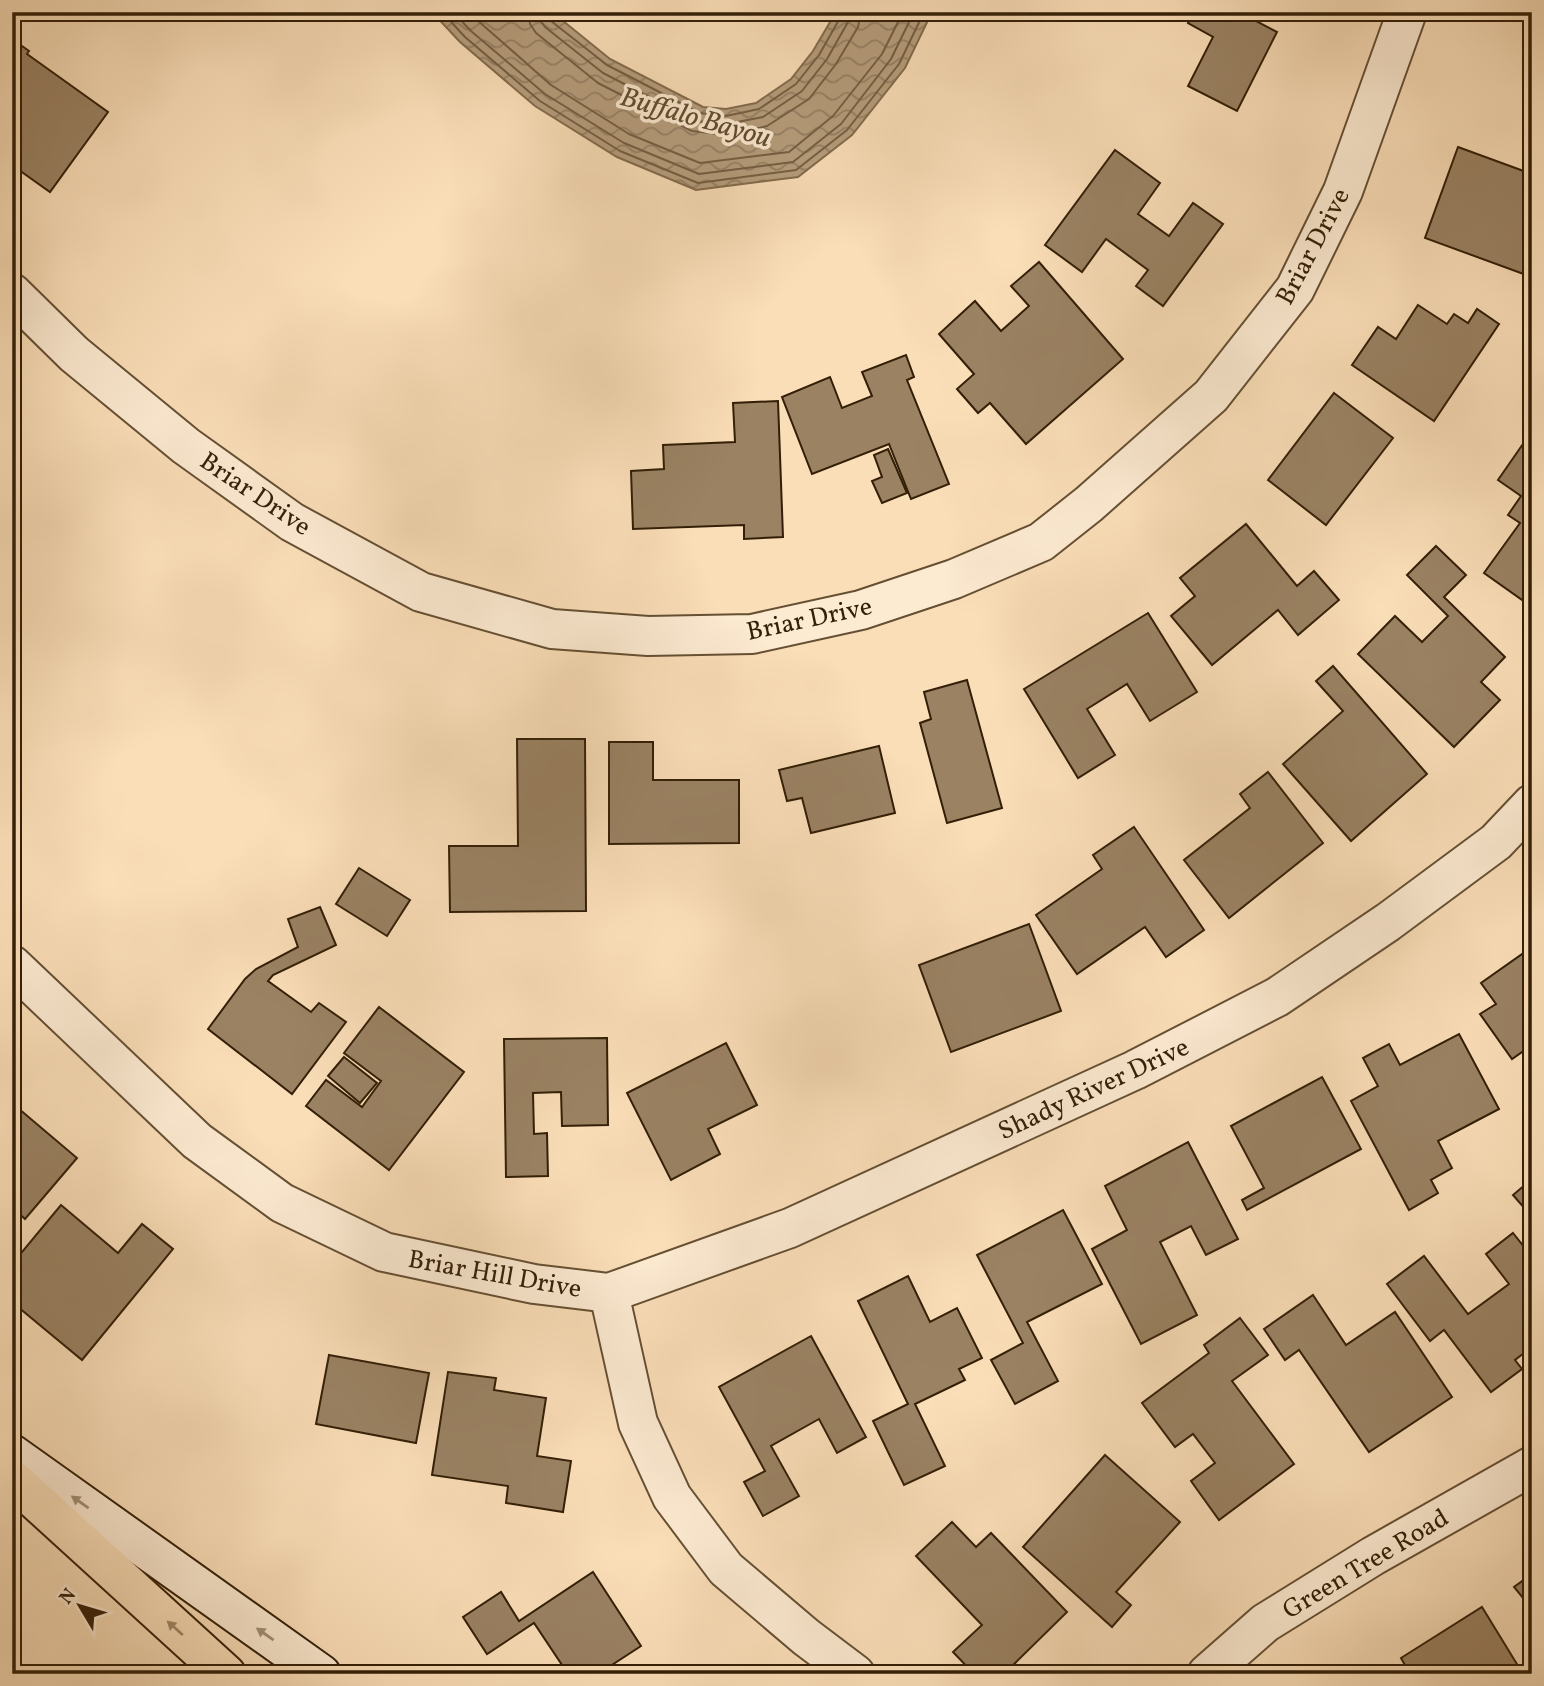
<svg xmlns="http://www.w3.org/2000/svg" width="1544" height="1686" font-family="Vollkorn,serif">
	<style>
		.water { fill: url(#water-waves); stroke: #826b4d; stroke-width: 2 }
		.lines { fill: none; stroke-linecap: round; stroke-linejoin: round }
		.shore { stroke: #745e42; stroke-width: 2 }
		.building { fill: #9a8263; stroke: #331f07; stroke-width: 2 }
		.street-casing { stroke: #654f33; stroke-width: 42 }
		.secondary-casing { stroke: #331f07; stroke-width: 42 }
		.highway-casing { stroke: #331f07; stroke-width: 42 }
		.street { stroke: #fcead1; stroke-width: 38 }
		.secondary { stroke: #fcead1; stroke-width: 38 }
		.highway { stroke: #fadeb8; stroke-width: 38 }
		.oneway { fill: #a28f76 }
		.oneway2 { fill: #a08868 }
		.labels { text-anchor: middle; stroke-width: 7; stroke-linejoin: round; paint-order: stroke }
		.street-label { font-size: 26px; fill: #331f07; stroke: #fcead1 }
		.water-label { font-size: 28px; font-style: italic; fill: #614b30; stroke: #fcead1 }
	</style>
	<defs>
		<pattern id="water-waves" width="16" height="10" patternUnits="userSpaceOnUse" patternTransform="scale(1.75)"><rect width="16" height="10" fill="#b69d7c"/><path d="M0 5q4-4 8 0t8 0" fill="none" stroke="#957f64"/></pattern>
	</defs>
	<rect width="100%" height="100%" fill="#fadeb8"/>
	<filter id="stains"><feTurbulence type="fractalNoise" baseFrequency=".00286" numOctaves="4"/><feColorMatrix values="0 0 0 0 .2 0 0 0 0 .09 0 0 0 0 .02 0 0 0 .5 -.17"/></filter>
	<radialGradient id="worn" r=".72"><stop offset=".6" stop-color="#630" stop-opacity="0"/><stop offset="1" stop-color="#630" stop-opacity=".3"/></radialGradient>
	<polygon class="water" points="432,12 552,12 610,59 703,107 726,109 756,103 791,79 813,51 836,12 932,12 905,68 852,135 798,177 696,190 617,157 535,106 460,42"/>
	<g class="lines">
		<g class="shore">
			<polyline points="442,12 465,37 540,101 620,151 698,183 796,170 847,130 899,64 924,12"/>
			<polyline points="453,12 471,31 545,94 624,143 699,174 793,162 841,124 891,59 914,12"/>
			<polyline points="468,12 551,85 629,134 700,163 789,152 833,116 882,54 903,12"/>
			<polyline points="529,12 530,24 536,33 598,83 692,131 728,135 767,126 809,99 836,64 858,27 861,12"/>
			<polyline points="539,12 540,20 545,27 603,73 696,121 727,124 763,117 802,91 827,59 848,22 850,12"/>
			<polyline points="548,12 551,21 607,65 700,113 726,116 759,109 796,84 819,55 840,18 841,12"/>
		</g>
	</g>
	<g class="building">
		<polygon points="1193,12 1239,12 1277,32 1237,111 1188,86 1213,37 1188,23"/>
		<polygon points="12,39 29,51 27,54 108,112 50,192 12,165"/>
		<polygon points="1532,86 1532,107 1524,104"/>
		<polygon points="1458,147 1532,174 1532,277 1425,238"/>
		<polygon points="1115,150 1160,183 1138,214 1169,236 1193,203 1223,224 1163,306 1136,286 1148,270 1106,239 1082,272 1045,245"/>
		<polygon points="1039,262 1123,359 1026,444 990,403 978,413 957,389 974,374 939,334 975,301 1001,331 1029,306 1011,286"/>
		<polygon points="1418,305 1447,324 1454,314 1468,323 1477,309 1499,324 1434,421 1352,365 1378,327 1396,339"/>
		<polygon points="906,355 914,377 907,380 949,484 911,499 889,444 812,474 782,397 830,377 842,408 872,396 862,372"/>
		<polygon points="1334,393 1393,438 1326,525 1268,480"/>
		<polygon points="778,401 783,537 744,539 744,525 633,529 631,471 664,469 663,445 735,442 733,403"/>
		<polygon points="1525,441 1532,445 1532,607 1484,573 1520,523 1508,515 1521,496 1498,480"/>
		<polygon points="888,449 907,493 882,503 872,481 882,477 874,455"/>
		<polygon points="1246,524 1297,586 1314,571 1339,600 1298,635 1278,610 1212,665 1171,616 1195,596 1180,578"/>
		<polygon points="1436,546 1466,575 1444,597 1505,657 1481,682 1500,700 1454,747 1358,654 1395,616 1422,642 1448,616 1407,575"/>
		<polygon points="1148,613 1197,692 1150,721 1127,684 1087,709 1115,755 1078,778 1024,689"/>
		<polygon points="1333,666 1427,774 1351,841 1283,764 1343,711 1316,681"/>
		<polygon points="967,680 1002,808 947,823 920,723 931,719 924,692"/>
		<polygon points="517,739 585,739 586,911 450,912 449,846 518,846"/>
		<polygon points="609,742 653,742 653,780 739,780 739,843 609,844"/>
		<polygon points="879,746 895,813 811,833 802,798 787,801 779,770"/>
		<polygon points="1268,772 1323,843 1229,918 1184,860 1250,808 1240,794"/>
		<polygon points="1134,827 1204,930 1166,957 1145,927 1077,974 1036,915 1102,869 1093,855"/>
		<polygon points="359,868 410,900 387,936 336,904"/>
		<polygon points="320,907 336,945 273,975 268,981 311,1012 319,1003 346,1022 292,1094 208,1029 245,979 256,969 298,947 288,919"/>
		<polygon points="1029,924 1061,1011 951,1052 919,965"/>
		<polygon points="1532,947 1532,1045 1512,1059 1480,1014 1496,1004 1481,983"/>
		<polygon points="379,1007 464,1072 389,1170 306,1106 326,1080 362,1107 381,1081 344,1053"/>
		<polygon points="1459,1034 1499,1109 1438,1141 1452,1168 1431,1180 1438,1193 1409,1210 1351,1101 1378,1086 1363,1058 1389,1044 1400,1065"/>
		<polygon points="607,1038 608,1125 562,1126 561,1092 533,1093 534,1134 547,1133 548,1176 506,1177 504,1039"/>
		<polygon points="726,1043 757,1105 708,1129 720,1154 671,1180 627,1093"/>
		<polygon points="344,1057 377,1083 360,1103 328,1076"/>
		<polygon points="1322,1077 1361,1149 1247,1210 1242,1200 1264,1188 1231,1126"/>
		<polygon points="12,1103 77,1158 25,1219 12,1207"/>
		<polygon points="1188,1142 1238,1239 1206,1255 1191,1226 1160,1242 1197,1315 1141,1344 1092,1249 1127,1230 1105,1186"/>
		<polygon points="1532,1179 1532,1217 1513,1195"/>
		<polygon points="61,1205 118,1253 142,1224 173,1249 82,1360 12,1302 12,1264"/>
		<polygon points="1063,1210 1102,1284 1027,1322 1058,1381 1015,1404 991,1360 1023,1343 977,1255"/>
		<polygon points="1513,1233 1532,1257 1532,1347 1515,1360 1522,1369 1491,1392 1444,1330 1430,1341 1387,1284 1424,1256 1468,1314 1509,1284 1486,1254"/>
		<polygon points="908,1276 930,1322 957,1308 982,1358 959,1369 965,1380 915,1404 945,1466 904,1485 873,1421 908,1404 858,1301"/>
		<polygon points="1313,1295 1346,1345 1395,1312 1452,1397 1369,1452 1299,1350 1285,1360 1264,1329"/>
		<polygon points="1240,1318 1268,1355 1232,1381 1294,1464 1219,1520 1191,1481 1215,1463 1193,1434 1175,1447 1142,1403 1209,1353 1204,1345"/>
		<polygon points="811,1336 866,1437 837,1453 819,1419 771,1446 799,1496 763,1516 744,1482 765,1471 719,1387"/>
		<polygon points="329,1355 429,1373 416,1443 316,1424"/>
		<polygon points="448,1372 496,1378 494,1390 546,1398 537,1456 571,1461 563,1512 506,1503 508,1486 432,1475"/>
		<polygon points="1105,1455 1180,1522 1116,1592 1131,1605 1112,1627 1023,1547"/>
		<polygon points="952,1522 976,1547 991,1533 1067,1612 1004,1674 974,1674 953,1652 982,1625 916,1556"/>
		<polygon points="593,1572 641,1646 598,1674 568,1674 534,1623 487,1654 463,1617 501,1592 519,1621"/>
		<polygon points="1532,1574 1532,1609 1514,1587"/>
		<polygon points="1482,1607 1523,1674 1410,1674 1401,1658"/>
	</g>
	<g class="lines">
		<g class="street-casing">
			<g id="street">
				<polyline points="12,293 74,354 186,446 292,522 421,592 552,629 648,636 752,634 861,610 954,579 1041,542 1089,504 1211,396 1295,289 1343,191 1407,12"/>
				<polyline points="12,965 197,1141 282,1203 384,1252 534,1284 609,1293 790,1228 1135,1070 1277,997 1388,922 1496,842 1532,804"/>
				<polyline points="609,1293 638,1423 672,1497 726,1569 806,1637 855,1674"/>
				<polyline points="1207,1674 1265,1623 1373,1556 1532,1466"/>
			</g>
		</g>
		<g class="secondary-casing">
			<polyline id="secondary" points="12,1454 321,1674"/>
		</g>
		<g class="highway-casing">
			<polyline id="highway" points="12,1479 226,1674"/>
		</g>
		<use href="#street" class="street"/>
		<use href="#secondary" class="secondary"/>
		<use href="#highway" class="highway"/>
	</g>
	<defs><path id="oneway-solid" d="M-6-.8H1V-3.2L6.5 0L1 3.2V.8H-6Z" transform="scale(1.75)"/></defs>
	<g class="oneway">
		<use href="#oneway-solid" transform="translate(80 1502) rotate(-145)"/>
		<use href="#oneway-solid" transform="translate(265 1634) rotate(-145)"/>
	</g>
	<use class="oneway2" href="#oneway-solid" transform="translate(175 1628) rotate(-138)"/>
	<g class="labels">
		<g class="street-label">
			<text transform="translate(1312 246) rotate(-62)" y="9">Briar Drive</text>
			<text transform="translate(256 493) rotate(34)" y="9">Briar Drive</text>
			<text transform="translate(809 618) rotate(-12)" y="9">Briar Drive</text>
			<text transform="translate(1093 1088) rotate(-25)" y="9">Shady River Drive</text>
			<text transform="translate(495 1273) rotate(10)" y="9">Briar Hill Drive</text>
			<text transform="translate(1365 1563) rotate(-31)" y="9">Green Tree Road</text>
		</g>
		<g class="water-label">
			<text transform="translate(696 116) rotate(16)" y="10">Buffalo Bayou</text>
		</g>
	</g>
	<rect width="1544" height="1686" fill="none" stroke="#fadeb8" stroke-width="42"/>
	<rect x="14" y="14" width="1516" height="1658" fill="none" stroke="#331f07" stroke-width="3.5"/>
	<rect x="21" y="21" width="1502" height="1644" fill="none" stroke="#331f07" stroke-width="2"/>
	<g transform="translate(80 1606) rotate(308)" stroke="#fcead1" stroke-width="5" paint-order="stroke">
	<path d="M0-5L12 26L0 18L-12 26Z" fill="#331f07"/>
	<text y="-10" font-size="19" font-weight="bold" text-anchor="middle" fill="#331f07">N</text>
	</g>
	<rect width="100%" height="100%" filter="url(#stains)"/>
	<rect width="100%" height="100%" fill="url(#worn)"/>
</svg>
